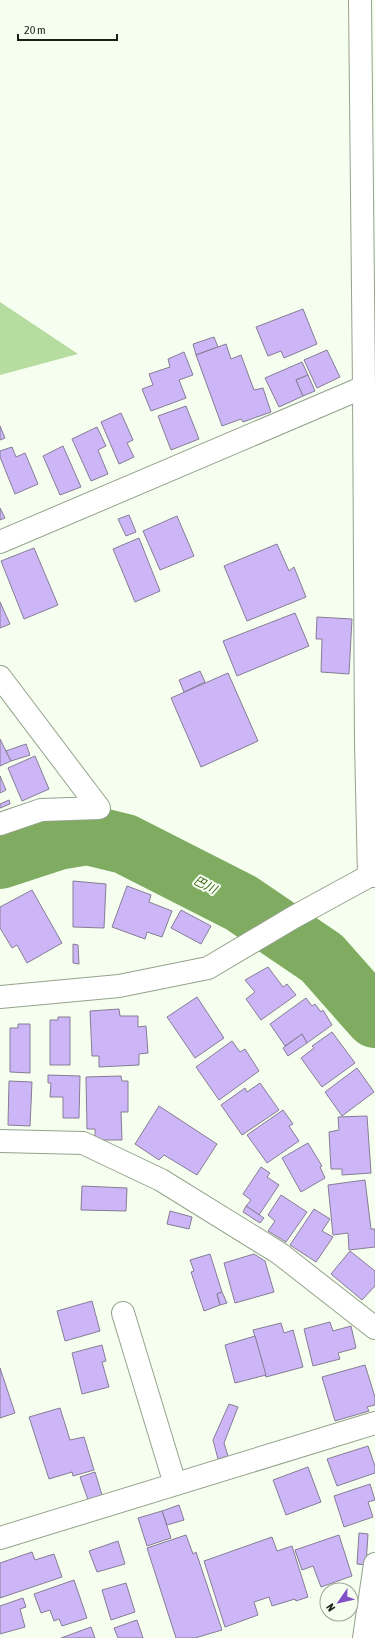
<svg xmlns="http://www.w3.org/2000/svg" width="375" height="1638" font-family="'Asap Condensed','Noto Sans JP',sans-serif">
	<style>
		.green { fill: #b7dca0 }
		.lines { fill: none; stroke-linecap: round; stroke-linejoin: round }
		.river { stroke: #7fac60; stroke-width: 60 }
		.building { fill: #cdb6f7; stroke: #857d95 }
		.minor-casing { stroke: #94a38c; stroke-width: 24 }
		.minor { stroke: #fff; stroke-width: 22 }
		.labels { text-anchor: middle; stroke-width: 4; stroke-linejoin: round; paint-order: stroke }
		.water-label { font-size: 12px; font-style: italic; fill: #355e0c; stroke: #f5feef }
	</style>
	<rect width="100%" height="100%" fill="#f5feef"/>
	<polygon class="green" points="0,302 78,354 0,375"/>
	<g class="lines">
		<polyline class="river" points="0,859 58,840 88,835 125,844 241,903 322,958 375,1018"/>
	</g>
	<g class="building">
		<polygon points="303,309 317,344 284,358 281,351 268,356 256,327"/>
		<polygon points="214,337 218,347 196,355 193,344"/>
		<polygon points="226,344 231,359 241,355 254,390 263,388 271,412 243,422 241,419 222,426 196,355"/>
		<polygon points="327,350 340,377 317,388 304,360"/>
		<polygon points="184,352 193,375 179,380 186,398 151,411 142,389 153,385 149,374 170,367 168,359"/>
		<polygon points="302,362 308,375 296,380 303,396 279,407 265,378"/>
		<polygon points="308,375 315,391 303,396 296,380"/>
		<polygon points="186,406 199,439 171,450 158,416"/>
		<polygon points="121,413 133,440 127,443 134,457 119,464 101,422"/>
		<polygon points="0,426 5,438 0,440"/>
		<polygon points="97,427 106,446 98,450 108,474 91,481 72,439"/>
		<polygon points="63,446 81,487 60,495 43,456"/>
		<polygon points="12,447 16,457 25,453 38,484 15,494 0,457 0,451"/>
		<polygon points="0,508 5,518 0,520"/>
		<polygon points="129,515 136,532 126,536 118,519"/>
		<polygon points="177,516 194,556 160,570 143,531"/>
		<polygon points="139,538 160,591 135,602 113,549"/>
		<polygon points="277,544 289,571 294,567 306,597 247,621 224,566"/>
		<polygon points="34,548 58,605 24,619 1,561"/>
		<polygon points="0,602 10,624 0,628"/>
		<polygon points="295,613 309,646 237,676 223,641"/>
		<polygon points="317,617 352,619 349,674 321,672 322,639 316,639"/>
		<polygon points="200,671 205,682 184,692 179,680"/>
		<polygon points="228,673 258,741 201,767 171,698"/>
		<polygon points="0,739 11,761 0,766"/>
		<polygon points="26,744 30,755 11,761 6,751"/>
		<polygon points="35,756 49,789 22,801 8,768"/>
		<polygon points="0,776 6,790 0,793"/>
		<polygon points="9,800 10,804 0,808 0,804"/>
		<polygon points="73,881 106,884 104,928 73,927"/>
		<polygon points="127,886 151,895 149,902 172,911 162,937 147,932 145,939 112,927"/>
		<polygon points="32,890 62,943 27,963 17,945 12,948 0,928 0,907"/>
		<polygon points="181,910 211,926 201,944 171,928"/>
		<polygon points="73,944 78,945 79,964 73,963"/>
		<polygon points="268,967 283,987 287,984 296,995 261,1020 246,999 255,992 245,980"/>
		<polygon points="197,997 224,1038 195,1058 167,1017"/>
		<polygon points="306,998 312,1006 315,1004 321,1012 323,1010 332,1025 307,1043 302,1034 285,1046 270,1024"/>
		<polygon points="119,1009 120,1016 138,1016 138,1027 146,1026 148,1053 139,1054 139,1065 99,1067 99,1056 92,1056 90,1011"/>
		<polygon points="58,1017 70,1017 70,1065 50,1065 50,1020 58,1020"/>
		<polygon points="18,1024 30,1024 30,1073 10,1072 10,1028 18,1028"/>
		<polygon points="332,1032 355,1063 322,1087 301,1058 314,1048 312,1046"/>
		<polygon points="302,1034 307,1043 288,1056 283,1048"/>
		<polygon points="232,1041 240,1052 245,1049 259,1071 219,1100 196,1067"/>
		<polygon points="357,1068 374,1092 342,1116 325,1092"/>
		<polygon points="48,1075 80,1076 79,1118 63,1118 63,1097 50,1097 51,1083 48,1083"/>
		<polygon points="121,1076 122,1081 128,1081 128,1112 121,1112 122,1140 95,1140 95,1129 87,1129 86,1077"/>
		<polygon points="9,1081 32,1082 30,1126 8,1125"/>
		<polygon points="260,1083 279,1110 242,1135 221,1105 245,1088 247,1092"/>
		<polygon points="159,1106 217,1144 197,1175 164,1155 159,1160 135,1144"/>
		<polygon points="283,1110 293,1124 289,1126 299,1141 267,1163 247,1135"/>
		<polygon points="367,1116 371,1173 342,1175 342,1169 331,1169 329,1132 339,1130 338,1117"/>
		<polygon points="308,1143 322,1166 320,1167 325,1178 301,1192 282,1158"/>
		<polygon points="261,1167 270,1173 267,1177 279,1185 259,1215 246,1206 251,1200 243,1194"/>
		<polygon points="365,1180 371,1229 375,1229 375,1247 349,1250 348,1233 333,1235 328,1185"/>
		<polygon points="82,1186 127,1188 126,1211 81,1210"/>
		<polygon points="281,1195 307,1212 286,1242 268,1231 275,1221 268,1215"/>
		<polygon points="246,1206 264,1218 260,1223 243,1212"/>
		<polygon points="314,1209 330,1219 322,1231 333,1237 316,1262 290,1245"/>
		<polygon points="170,1211 192,1217 189,1229 167,1224"/>
		<polygon points="350,1251 375,1271 375,1286 362,1300 331,1274"/>
		<polygon points="210,1254 222,1292 217,1294 220,1305 204,1311 191,1272 194,1271 190,1260"/>
		<polygon points="254,1254 265,1261 274,1292 235,1303 224,1263"/>
		<polygon points="222,1292 227,1303 220,1305 217,1294"/>
		<polygon points="92,1301 100,1331 65,1341 57,1311"/>
		<polygon points="330,1322 333,1331 351,1326 356,1348 338,1353 340,1359 313,1366 304,1329"/>
		<polygon points="281,1323 284,1333 293,1330 303,1367 266,1377 253,1330"/>
		<polygon points="255,1336 266,1375 235,1383 225,1345"/>
		<polygon points="102,1345 106,1361 102,1362 109,1387 82,1394 72,1353"/>
		<polygon points="365,1365 375,1397 375,1405 367,1407 369,1411 335,1421 322,1377"/>
		<polygon points="0,1368 15,1413 0,1418"/>
		<polygon points="229,1404 238,1407 224,1443 228,1456 218,1459 213,1440"/>
		<polygon points="60,1408 70,1440 84,1437 94,1470 73,1476 72,1472 49,1479 29,1417"/>
		<polygon points="368,1446 375,1466 375,1473 337,1486 327,1459"/>
		<polygon points="308,1467 321,1502 286,1515 273,1480"/>
		<polygon points="95,1472 102,1495 88,1500 80,1477"/>
		<polygon points="370,1484 375,1500 368,1502 373,1517 344,1527 334,1496"/>
		<polygon points="179,1505 184,1520 167,1525 162,1511"/>
		<polygon points="162,1511 171,1538 147,1546 138,1518"/>
		<polygon points="359,1533 368,1534 366,1565 357,1564"/>
		<polygon points="186,1535 193,1554 196,1552 222,1630 195,1638 176,1638 147,1548"/>
		<polygon points="339,1535 352,1576 321,1587 313,1566 302,1570 295,1550"/>
		<polygon points="272,1537 277,1551 292,1546 308,1597 296,1601 295,1599 272,1606 269,1597 254,1602 258,1615 225,1627 204,1561"/>
		<polygon points="118,1541 125,1564 97,1572 89,1551"/>
		<polygon points="32,1552 35,1560 54,1554 62,1577 0,1598 0,1563"/>
		<polygon points="74,1580 87,1618 62,1626 59,1619 54,1621 50,1610 41,1613 34,1594"/>
		<polygon points="126,1583 135,1612 111,1620 102,1590"/>
		<polygon points="23,1598 26,1607 20,1609 25,1627 0,1634 0,1606"/>
		<polygon points="137,1620 143,1638 118,1638 114,1628"/>
		<polygon points="91,1627 95,1638 61,1638"/>
	</g>
	<g class="lines">
		<g class="minor-casing">
			<g id="minor">
				<polyline points="360,0 364,387 366,743 369,876"/>
				<polyline points="0,542 364,387"/>
				<polyline points="0,677 99,808 41,810 0,824"/>
				<polyline points="0,997 119,986 208,968 294,917 369,876 375,876"/>
				<polyline points="0,1141 83,1143 161,1180 279,1253 375,1328"/>
				<polyline points="123,1313 175,1484"/>
				<polyline points="0,1538 375,1423"/>
				<polyline points="364,1638 375,1564"/>
			</g>
		</g>
		<use href="#minor" class="minor"/>
	</g>
	<g class="labels">
		<g class="water-label">
			<text transform="translate(205 885) rotate(27)" y="4">巴川</text>
		</g>
	</g>
	<g transform="translate(339 1602) rotate(236)"><circle r="19" fill="#f5feef" stroke="#9ea699"/>
	<path d="M0-3L7 15L0 10L-7 15Z" fill="#834fc7"/>
	<text y="-6" font-size="11" font-weight="bold" text-anchor="middle" fill="#1c2118">N</text>
	</g>
	<path d="M18 34v6h99v-6" fill="none" stroke="#1c2118" stroke-width="2"/>
	<text x="24" y="34" font-size="12" fill="#1c2118" stroke="#f5feef" stroke-width="3" paint-order="stroke">20 m</text>
</svg>
